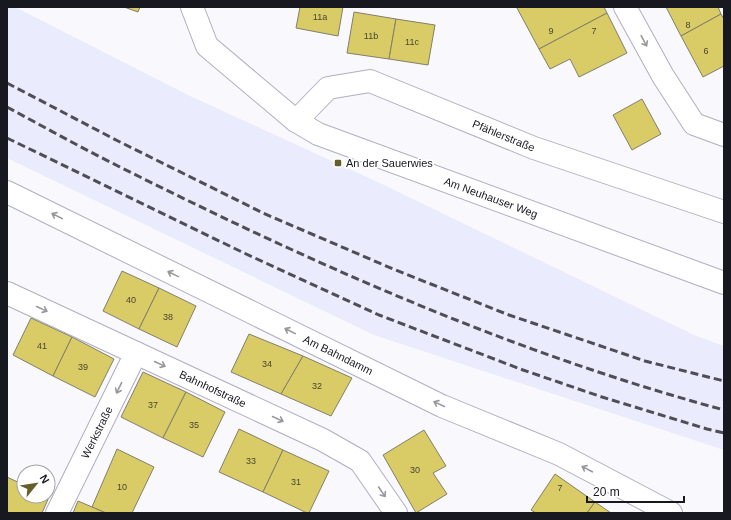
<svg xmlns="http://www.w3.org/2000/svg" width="731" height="520" font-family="Arial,sans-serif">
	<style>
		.built { fill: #eaebfd }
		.building { fill: #d9cb66; stroke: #827f6b }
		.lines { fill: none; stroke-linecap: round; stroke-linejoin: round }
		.street-casing { stroke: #aeafc3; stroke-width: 24 }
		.secondary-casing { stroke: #aeafc3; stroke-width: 24 }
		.street { stroke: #fff; stroke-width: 22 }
		.secondary { stroke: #fff; stroke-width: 22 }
		.rail { stroke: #4e4f55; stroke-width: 3; stroke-dasharray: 8 4; stroke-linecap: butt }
		.oneway { stroke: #97989b }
		.poi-dot { fill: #665f2b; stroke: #fff; stroke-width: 1.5 }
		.labels { text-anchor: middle; stroke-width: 3.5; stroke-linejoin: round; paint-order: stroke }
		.number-label { font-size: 9px; fill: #484632 }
		.street-label { font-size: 11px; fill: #181920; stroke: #fff }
		.poi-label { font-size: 11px; fill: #181920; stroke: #fff; text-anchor: start }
	</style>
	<rect width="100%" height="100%" fill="#f8f8fd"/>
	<polygon class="built" points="7,7 15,7 190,96 384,185 694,335 724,346 724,450 374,335 7,158"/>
	<g class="building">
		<polygon points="124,7 140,7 138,12"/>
		<polygon points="300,7 343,7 338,36 296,28"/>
		<polygon points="520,7 604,7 607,13 539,49 517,8"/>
		<polygon points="666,7 718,7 721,14 681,36"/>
		<polygon points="354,12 396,19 389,59 347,53"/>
		<polygon points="607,13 627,53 579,77 570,59 550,69 539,49"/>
		<polygon points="721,14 724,19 724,66 703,77 681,36"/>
		<polygon points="396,19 435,25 428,65 389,59"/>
		<polygon points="642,99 661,134 632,150 613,115"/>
		<polygon points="122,271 159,288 139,329 103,311"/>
		<polygon points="159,288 196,306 177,347 139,329"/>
		<polygon points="31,318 72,337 53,376 13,355"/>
		<polygon points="249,334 303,356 281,394 231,372"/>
		<polygon points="72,337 114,359 95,397 53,376"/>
		<polygon points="303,356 352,378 331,416 281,394"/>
		<polygon points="143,372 186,392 163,438 121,417"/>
		<polygon points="186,392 225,412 203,457 163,438"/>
		<polygon points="239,429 283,450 263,492 219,472"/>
		<polygon points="424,430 446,466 433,473 447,494 416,513 383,455"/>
		<polygon points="117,449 154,467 132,513 106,513 92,507"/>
		<polygon points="283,450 329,471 309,513 307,513 263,492"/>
		<polygon points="555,474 595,502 587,513 536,513 531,510"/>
		<polygon points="7,477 24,485 24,496 49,497 42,513 7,513"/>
		<polygon points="78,501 106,513 73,513"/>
		<polygon points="595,502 611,513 587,513"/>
	</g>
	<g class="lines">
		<g class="street-casing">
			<g id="street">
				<polyline points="625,7 663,76 694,124 724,135"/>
				<path id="s1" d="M296,121L328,88L370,81L534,148L724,212"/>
				<path id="s2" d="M7,192L442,406L559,454L671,513"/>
				<path id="s3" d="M7,293L136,353L323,440L360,461L396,513"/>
				<path id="s4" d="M57,513L136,353"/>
			</g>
		</g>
		<g class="secondary-casing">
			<g id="secondary">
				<path id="s5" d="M192,7L207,46L296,121L318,134L724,283"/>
			</g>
		</g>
		<use href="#street" class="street"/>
		<use href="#secondary" class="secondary"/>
		<g class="rail">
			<polyline points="7,83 118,141 263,213 393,269 509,315 645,361 724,381"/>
			<path d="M7,107C44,127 80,147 118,166C313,264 513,353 724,410"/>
			<polyline points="7,138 244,253 379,315 523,370 602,397 707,429 724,433"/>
		</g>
	</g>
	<defs><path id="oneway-shaft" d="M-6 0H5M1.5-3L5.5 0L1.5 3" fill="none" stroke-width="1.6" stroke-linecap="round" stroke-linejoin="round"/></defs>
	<g class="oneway">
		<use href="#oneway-shaft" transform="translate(644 41) rotate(62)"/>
		<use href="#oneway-shaft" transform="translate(57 216) rotate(-154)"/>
		<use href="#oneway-shaft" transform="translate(173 274) rotate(-154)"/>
		<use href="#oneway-shaft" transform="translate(42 309) rotate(25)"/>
		<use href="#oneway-shaft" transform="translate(290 331) rotate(-154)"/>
		<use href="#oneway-shaft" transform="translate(160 364) rotate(25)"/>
		<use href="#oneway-shaft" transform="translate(119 388) rotate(116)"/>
		<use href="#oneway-shaft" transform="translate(439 404) rotate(-155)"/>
		<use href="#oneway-shaft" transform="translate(278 419) rotate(25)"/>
		<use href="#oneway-shaft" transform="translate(587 469) rotate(-152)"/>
		<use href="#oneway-shaft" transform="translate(382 492) rotate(56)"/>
	</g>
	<rect class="poi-dot" x="334" y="159" width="8" height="8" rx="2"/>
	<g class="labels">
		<g class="number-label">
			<text x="320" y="20">11a</text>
			<text x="688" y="28">8</text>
			<text x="551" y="34">9</text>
			<text x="594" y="34">7</text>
			<text x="371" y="39">11b</text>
			<text x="412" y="45">11c</text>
			<text x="706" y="54">6</text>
			<text x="131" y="303">40</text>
			<text x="168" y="320">38</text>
			<text x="42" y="349">41</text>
			<text x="267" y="367">34</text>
			<text x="83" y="370">39</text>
			<text x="317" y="389">32</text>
			<text x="153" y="408">37</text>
			<text x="194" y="428">35</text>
			<text x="251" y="464">33</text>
			<text x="415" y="473">30</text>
			<text x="296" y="485">31</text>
			<text x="122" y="490">10</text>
			<text x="560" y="491">7</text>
		</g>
		<g class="street-label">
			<text dy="4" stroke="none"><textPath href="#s1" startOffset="233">Pfählerstraße</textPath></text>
			<text dy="4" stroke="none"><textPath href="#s5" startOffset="368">Am Neuhauser Weg</textPath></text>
			<text dy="4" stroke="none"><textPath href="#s2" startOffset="369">Am Bahndamm</textPath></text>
			<text dy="4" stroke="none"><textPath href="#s3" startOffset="227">Bahnhofstraße</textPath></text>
			<text dy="4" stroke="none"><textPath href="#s4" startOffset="90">Werkstraße</textPath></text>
		</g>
		<g class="poi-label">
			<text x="346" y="167">An der Sauerwies</text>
		</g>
	</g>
	<rect width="731" height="520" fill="none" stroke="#181920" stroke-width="16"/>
	<g transform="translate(36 484) rotate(60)"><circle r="19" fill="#ffffff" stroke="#a3a3a6"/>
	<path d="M0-3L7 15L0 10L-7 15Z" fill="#665f2b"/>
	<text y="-6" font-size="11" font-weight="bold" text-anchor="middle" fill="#181920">N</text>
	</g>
	<path d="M587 496v6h97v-6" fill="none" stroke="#181920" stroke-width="2"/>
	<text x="593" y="496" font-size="12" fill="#181920" stroke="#ffffff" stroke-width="3" paint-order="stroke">20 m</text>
</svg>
